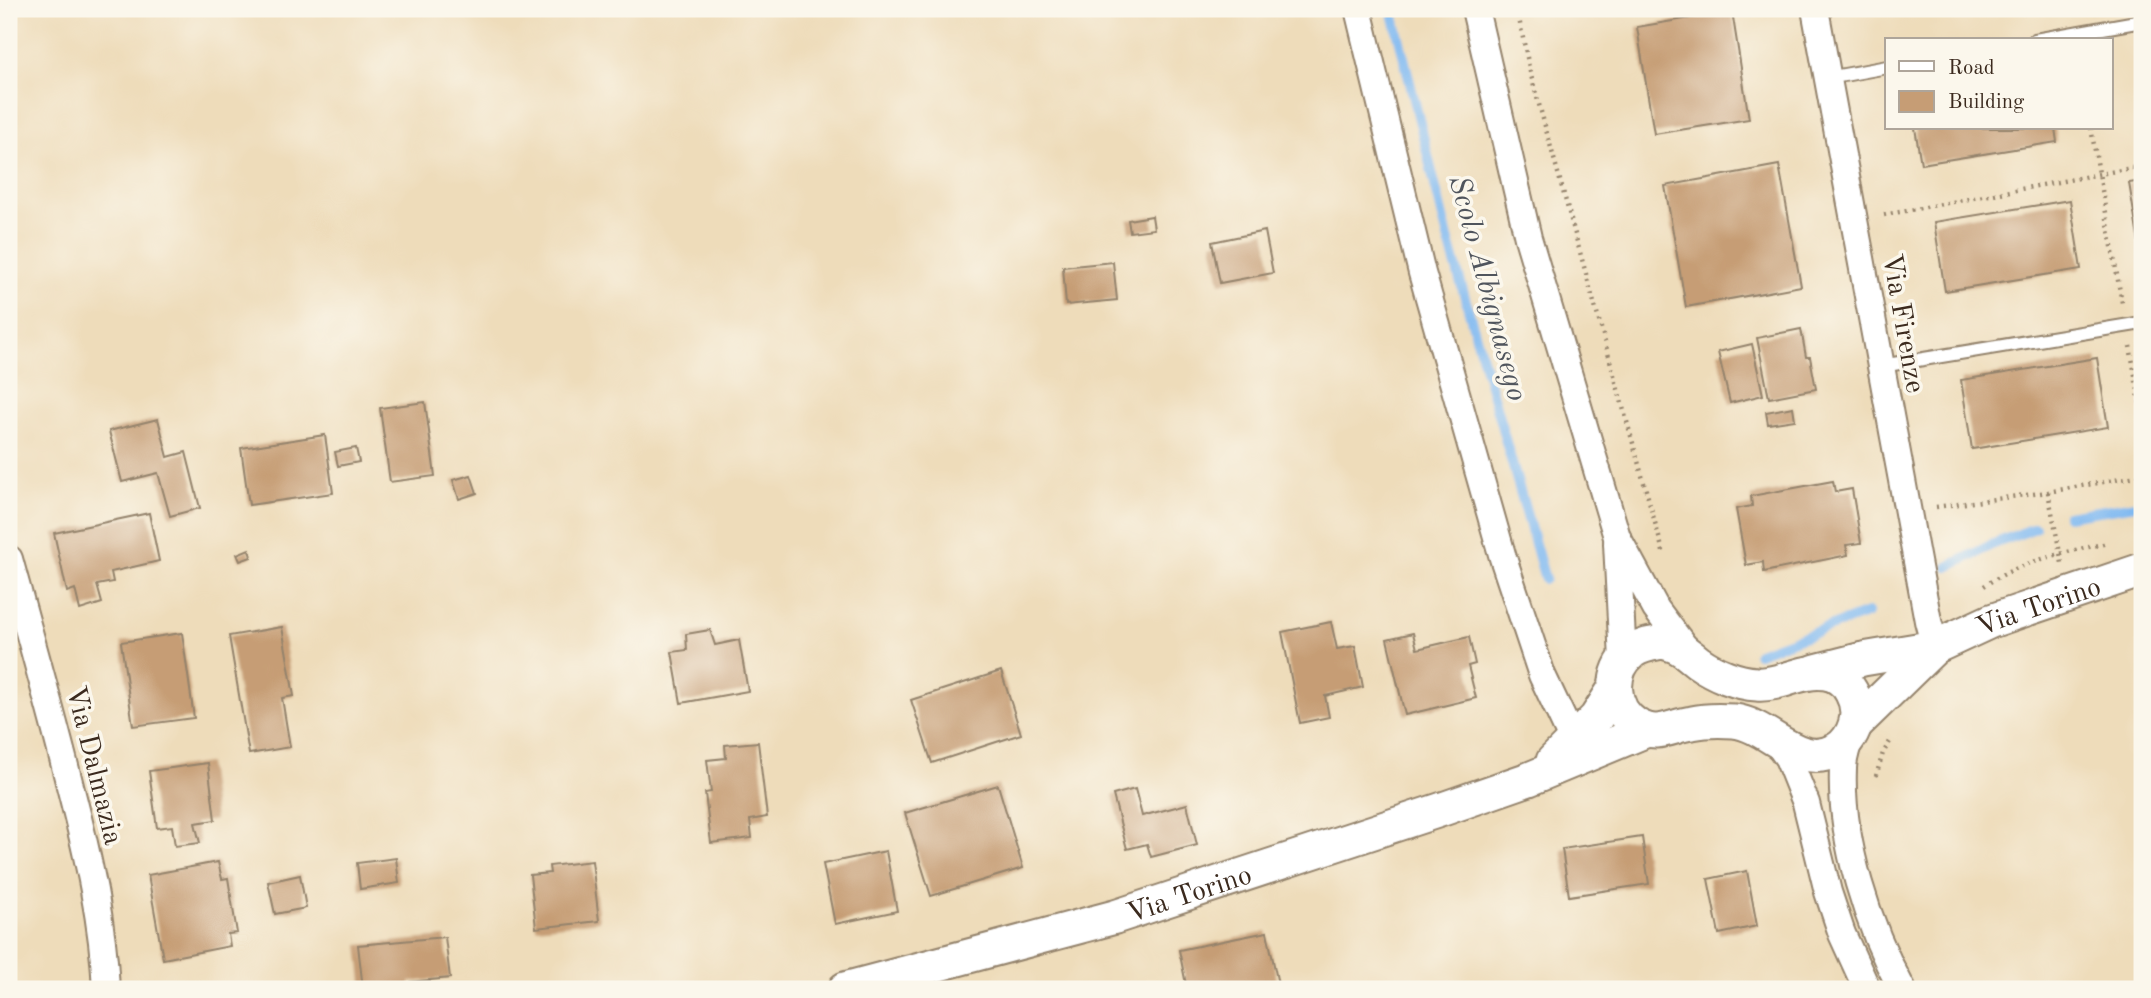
<svg xmlns="http://www.w3.org/2000/svg" width="2151" height="998" font-family="'Old Standard TT',serif">
	<style>
		.lines { fill: none; stroke-linecap: round; stroke-linejoin: round }
		.stream { stroke: #81baf1; stroke-width: 10 }
		.building { fill: #c69d75 }
		.service-casing { stroke: #94836c; stroke-width: 16 }
		.minor-casing { stroke: #94836c; stroke-width: 30 }
		.tertiary-casing { stroke: #94836c; stroke-width: 37 }
		.path { stroke: #94836c; stroke-width: 4.5; stroke-dasharray: 2 5; stroke-linecap: butt }
		.service { stroke: #fff; stroke-width: 12 }
		.minor { stroke: #fff; stroke-width: 26 }
		.tertiary { stroke: #fff; stroke-width: 33 }
		.labels { text-anchor: middle; stroke-width: 7; stroke-linejoin: round; paint-order: stroke }
		.street-label { font-size: 28px; fill: #3b2a1e; stroke: #fbf7ec }
		.water-label { font-size: 30px; font-style: italic; fill: #50555d; stroke: #fbf7ec }
	</style>
	<rect width="100%" height="100%" fill="#fbf7ec"/>
	<filter id="ink" filterUnits="userSpaceOnUse"><feTurbulence type="fractalNoise" baseFrequency=".0143" numOctaves="2"/><feDisplacementMap in="SourceGraphic" scale="14" xChannelSelector="R" yChannelSelector="G"/><feConvolveMatrix kernelMatrix="1 2 1 2 8 2 1 2 1" color-interpolation-filters="sRGB"/></filter>
	<filter id="wash" filterUnits="userSpaceOnUse"><feTurbulence type="fractalNoise" baseFrequency=".00686" numOctaves="4" result="noise"/><feDisplacementMap in="SourceGraphic" scale="28" xChannelSelector="R" yChannelSelector="G"/><feGaussianBlur stdDeviation="1.57" result="paint"/><feColorMatrix in="noise" values="0 0 0 0 0 0 0 0 0 0 0 0 0 0 0 0 0 1.4 0 .05"/><feComposite in="paint" operator="in"/></filter>
	<g filter="url(#wash)">
		<rect width="100%" height="100%" fill="#eedcba"/>
		<g class="lines">
			<g class="stream">
				<polyline points="1392,9 1448,238 1545,579"/>
				<polyline points="2067,516 2142,504"/>
				<polyline points="1948,567 1991,545 2035,528"/>
				<polyline points="1758,653 1868,613"/>
			</g>
		</g>
		<g id="blocks">
			<g class="building">
				<polygon points="1732,11 1749,119 1654,134 1637,27"/>
				<polygon points="1915,128 2055,128 2057,142 1921,164"/>
				<polygon points="1779,165 1801,286 1686,307 1665,186"/>
				<polygon points="2142,181 2142,256 2141,256 2129,183"/>
				<polygon points="2070,200 2081,269 1945,291 1934,222"/>
				<polygon points="1152,216 1154,229 1130,232 1128,220"/>
				<polygon points="1265,231 1273,273 1220,283 1212,242"/>
				<polygon points="1113,262 1117,300 1066,305 1063,267"/>
				<polygon points="1801,329 1806,357 1810,357 1816,389 1769,398 1757,338"/>
				<polygon points="1752,344 1763,395 1730,403 1718,352"/>
				<polygon points="2097,358 2108,427 1972,449 1961,380"/>
				<polygon points="425,402 435,476 390,482 380,408"/>
				<polygon points="1793,407 1795,420 1768,424 1766,412"/>
				<polygon points="158,419 168,457 186,452 200,508 170,516 158,473 122,482 109,431"/>
				<polygon points="325,435 333,493 249,505 241,448"/>
				<polygon points="356,448 359,462 338,466 335,452"/>
				<polygon points="471,475 477,493 459,499 453,480"/>
				<polygon points="1833,481 1835,492 1852,489 1861,543 1846,545 1848,555 1764,572 1763,562 1746,565 1736,509 1752,506 1751,496"/>
				<polygon points="149,513 159,561 111,572 113,582 97,585 102,603 80,610 75,589 67,592 54,533"/>
				<polygon points="249,549 251,557 240,561 237,554"/>
				<polygon points="1331,622 1337,649 1355,646 1363,687 1325,696 1329,717 1300,723 1282,632"/>
				<polygon points="282,627 294,696 282,698 290,747 249,754 229,636"/>
				<polygon points="710,630 715,645 739,640 748,691 681,703 672,652 687,650 686,634"/>
				<polygon points="182,633 194,718 133,726 121,642"/>
				<polygon points="1413,633 1417,649 1469,637 1475,664 1468,666 1476,698 1405,715 1387,639"/>
				<polygon points="1001,671 1021,734 932,763 911,700"/>
				<polygon points="758,742 767,817 750,820 752,838 711,843 705,793 711,792 707,760 726,758 725,745"/>
				<polygon points="208,763 215,820 195,823 200,843 175,846 172,826 157,828 149,771"/>
				<polygon points="998,785 1023,868 931,896 905,813"/>
				<polygon points="1135,789 1142,816 1187,804 1197,845 1151,857 1147,844 1127,849 1113,795"/>
				<polygon points="1642,837 1649,884 1569,896 1562,849"/>
				<polygon points="886,851 897,911 835,924 823,864"/>
				<polygon points="396,858 399,883 360,889 357,863"/>
				<polygon points="592,861 599,921 536,928 530,875 550,873 549,866"/>
				<polygon points="218,862 222,879 228,878 237,933 228,934 230,946 163,959 148,875"/>
				<polygon points="1747,871 1757,926 1719,934 1708,879"/>
				<polygon points="300,875 306,908 275,914 268,882"/>
				<polygon points="1267,932 1279,989 1187,989 1179,950"/>
				<polygon points="445,937 450,978 410,982 411,989 363,989 358,945"/>
			</g>
		</g>
	</g>
	<g filter="url(#ink)">
		<use href="#blocks" fill-opacity="0" stroke="#94836c" stroke-width="2"/>
		<g class="lines">
			<g class="service-casing">
				<g id="service">
					<polyline points="2035,40 2142,21"/>
					<polyline points="1828,78 1887,67"/>
					<polyline points="1881,366 2142,323"/>
				</g>
			</g>
			<g class="minor-casing">
				<g id="minor">
					<polyline points="1358,9 1422,273 1503,558 1542,675 1573,741"/>
					<polyline points="1475,9 1528,238 1617,537 1656,609 1689,653"/>
					<polyline points="1815,9 1928,621 1935,647"/>
					<polyline points="1617,543 1623,660"/>
					<path d="M9,559C30,636 52,713 71,790C88,856 103,922 106,989"/>
					<polyline points="1773,737 1788,758 1806,803 1828,892 1842,934 1867,989"/>
					<path d="M1850,737C1847,748 1843,758 1843,769C1840,840 1868,927 1902,989"/>
				</g>
			</g>
			<g class="tertiary-casing">
				<g id="tertiary">
					<path d="M1662,642C1680,646 1684,651 1698,662C1715,674 1737,683 1757,684C1780,686 1802,669 1825,673C1848,676 1862,703 1855,725C1852,735 1845,745 1836,750C1798,771 1770,725 1734,721C1720,720 1705,720 1692,723C1670,726 1658,738 1636,725C1610,708 1609,671 1632,652C1641,645 1651,644 1662,642Z"/>
					<path id="s1" d="M1816,671L1863,659L1935,647L1991,621L2142,570"/>
					<polyline points="1856,724 1935,647"/>
					<polyline points="1553,761 1596,718 1615,688"/>
					<path id="s2" d="M845,989L1115,917L1440,810L1529,779L1647,730"/>
				</g>
			</g>
			<g class="path">
				<polyline points="1517,9 1530,72 1664,555"/>
				<polyline points="2091,128 2122,303"/>
				<polyline points="1884,215 2142,166"/>
				<polyline points="2130,346 2142,416"/>
				<polyline points="2048,492 2062,563"/>
				<polyline points="1936,507 2048,492 2142,475"/>
				<path d="M1984,586C2021,561 2065,552 2108,543"/>
				<polyline points="1876,776 1883,753 1891,740"/>
			</g>
			<use href="#service" class="service"/>
			<use href="#minor" class="minor"/>
			<use href="#tertiary" class="tertiary"/>
		</g>
	</g>
	<g class="labels">
		<g class="street-label">
			<text transform="translate(1905 323) rotate(80)" y="10">Via Firenze</text>
			<text dy="10" stroke="none"><textPath href="#s1" startOffset="233">Via Torino</textPath></text>
			<text transform="translate(96 765) rotate(76)" y="10">Via Dalmazia</text>
			<text dy="10" stroke="none"><textPath href="#s2" startOffset="357">Via Torino</textPath></text>
		</g>
		<g class="water-label">
			<text transform="translate(1489 288) rotate(75)" y="10">Scolo Albignasego</text>
		</g>
	</g>
	<rect width="2151" height="998" fill="none" stroke="#fbf7ec" stroke-width="35"/>
	<rect x="1885" y="38" width="228" height="91" fill="#fbf7ec" stroke="#aea59a" stroke-width="2"/>
	<rect x="1899" y="61" width="35" height="10" fill="#ffffff" stroke="#aea59a" stroke-width="2"/>
	<text x="1948" y="74" font-size="21" fill="#3b2a1e">Road</text>
	<rect x="1899" y="91" width="35" height="21" fill="#c69d75" stroke="#aea59a" stroke-width="2"/>
	<text x="1948" y="108" font-size="21" fill="#3b2a1e">Building</text>
</svg>
